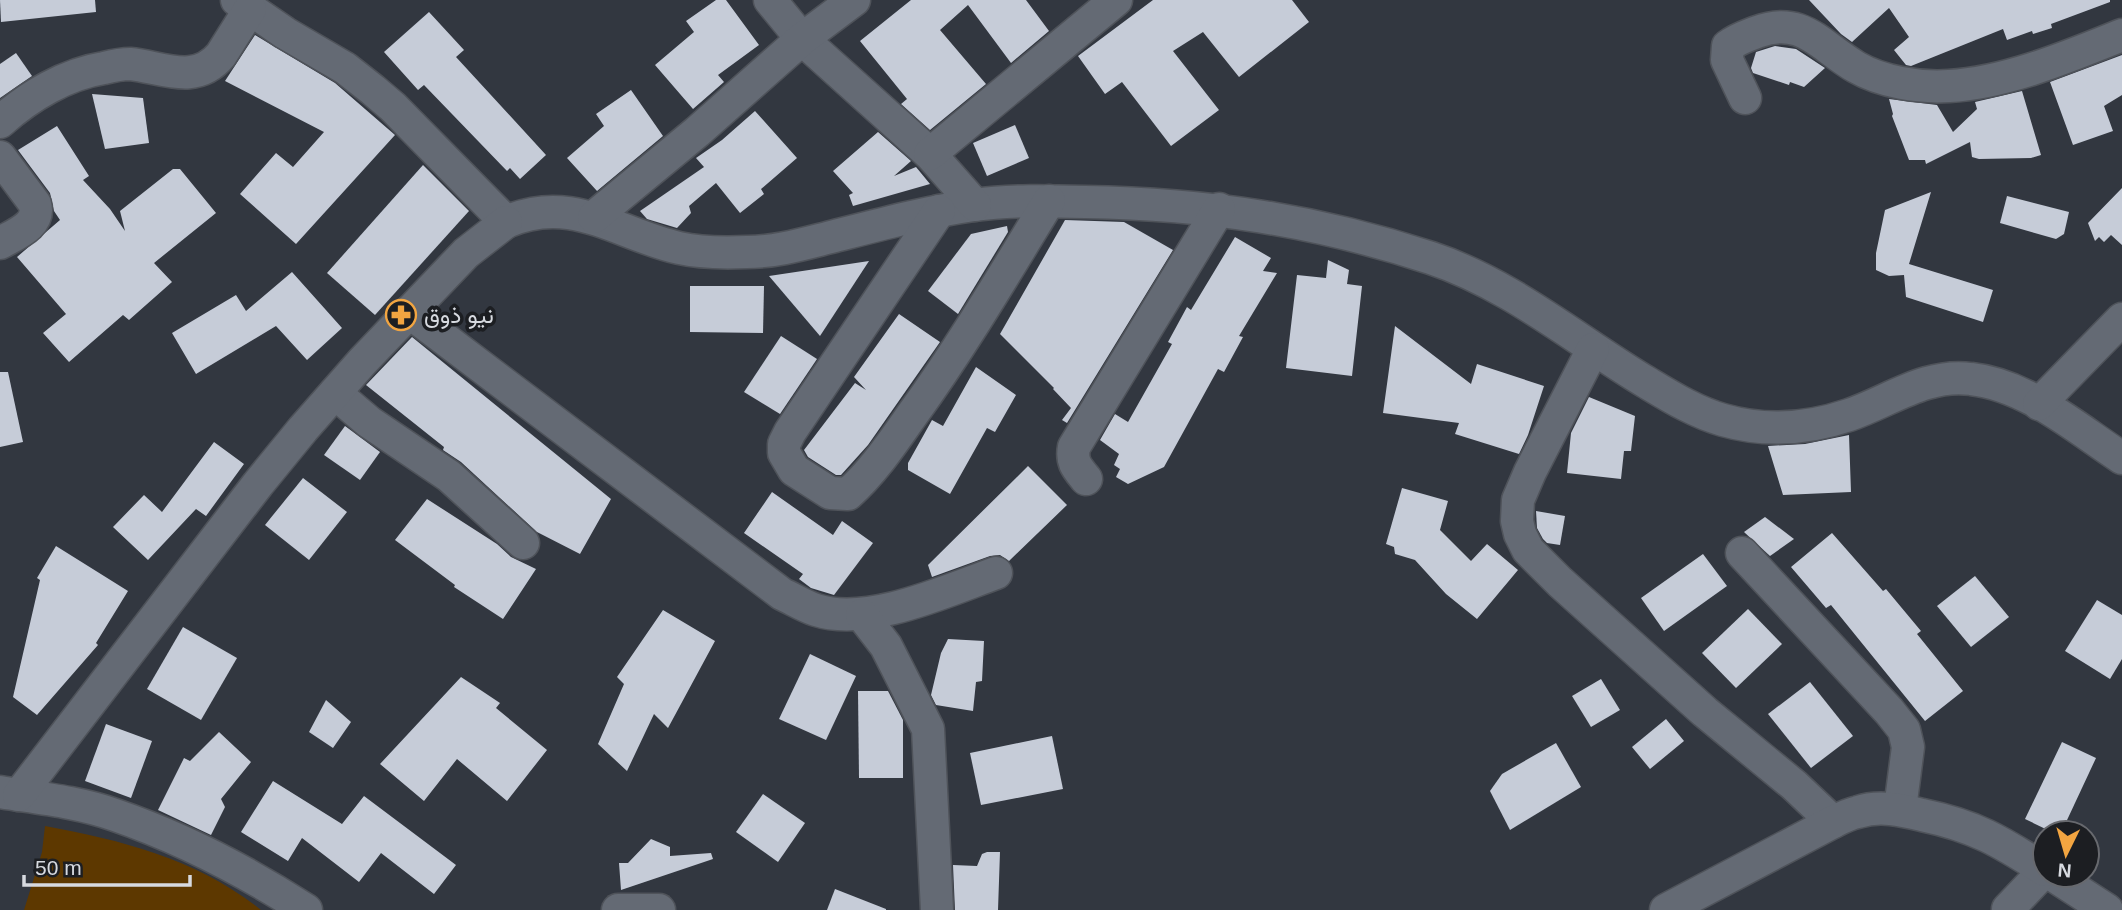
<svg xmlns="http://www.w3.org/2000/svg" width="2122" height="910" font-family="Arial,Vazirmatn,sans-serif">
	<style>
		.green { fill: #5d3800 }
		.building { fill: #c6ccd8 }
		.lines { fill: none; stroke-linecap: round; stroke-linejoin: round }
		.minor-casing { stroke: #4f535a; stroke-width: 35 }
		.minor { stroke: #646a74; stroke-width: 32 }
		.labels { text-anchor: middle; stroke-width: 7; stroke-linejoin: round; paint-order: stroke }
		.poi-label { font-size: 23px; fill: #d7dae0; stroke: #1c1e22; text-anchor: start }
	</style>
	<rect width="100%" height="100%" fill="#323740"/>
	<path class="green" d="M45,826C122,840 199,860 261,910H24L42,852Z"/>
	<g class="building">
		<polygon points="0,0 95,0 96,12 1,22"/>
		<polygon points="716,0 726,0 759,45 718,75 724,82 693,109 655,65 694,32 686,21"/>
		<polygon points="911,0 1026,0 1049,31 1011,63 968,5 940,30 986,84 930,130 901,104 907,99 860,41"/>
		<polygon points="1153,0 1292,0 1309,22 1239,77 1203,32 1173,51 1219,110 1171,146 1122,82 1105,94 1078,56"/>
		<polygon points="1809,0 2110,0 2110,2 2051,24 2052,28 2033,34 2032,31 2007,40 2003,29 1911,66 1906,65 1894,50 1909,37 1889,8 1852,42 1841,34"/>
		<polygon points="429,12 464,50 456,57 546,155 520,179 510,168 507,171 424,85 418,90 384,52"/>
		<polygon points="255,35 335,83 395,135 296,244 240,194 276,153 293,167 324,132 225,81"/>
		<polygon points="1775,46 1796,49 1825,68 1804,87 1790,82 1789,85 1753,73 1751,68 1756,52"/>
		<polygon points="16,53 32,76 0,98 0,64"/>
		<polygon points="2122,55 2122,95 2104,106 2113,131 2073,145 2050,82"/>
		<polygon points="631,90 663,136 597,191 567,158 604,126 596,114"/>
		<polygon points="2022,91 2041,155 2031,158 1979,159 1972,157 1970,142 1926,164 1925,160 1909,160 1892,116 1893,114 1889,99 1937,105 1953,132 1977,109 1975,102"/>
		<polygon points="92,94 143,98 149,143 105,149"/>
		<polygon points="755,111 797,158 761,189 764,194 740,213 716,183 689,206 691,213 677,228 647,219 640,211 704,167 696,158 722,140"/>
		<polygon points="1015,125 1029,158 987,176 973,143"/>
		<polygon points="57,126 89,176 83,180 110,209 125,231 120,211 173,169 180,169 216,213 154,263 172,282 129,320 123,315 69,362 43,333 66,314 17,257 60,220 54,211 50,193 18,150"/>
		<polygon points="878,132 911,161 894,176 916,167 930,184 853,206 849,195 853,193 833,171"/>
		<polygon points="423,165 469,211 375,315 327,273"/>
		<polygon points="2122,188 2122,245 2111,235 2104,242 2099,237 2095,241 2088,223"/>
		<polygon points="1931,192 1909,264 1993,290 1983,322 1906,297 1904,275 1889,276 1876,270 1876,253 1885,210"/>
		<polygon points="2007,196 2069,212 2064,234 2056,239 2000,223"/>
		<polygon points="1065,220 1124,222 1173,250 1067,423 1062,420 1071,408 1053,389 1054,388 1000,334"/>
		<polygon points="1007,226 1008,232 958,314 928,291 971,234"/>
		<polygon points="1235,237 1271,258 1263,271 1277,273 1239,336 1243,337 1224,372 1218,369 1164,467 1128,484 1116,477 1120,469 1114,465 1119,454 1100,440 1115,414 1128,422 1172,344 1168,342 1187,307 1191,310"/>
		<polygon points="1328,260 1349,270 1347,284 1362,286 1352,376 1286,368 1297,275 1326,278"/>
		<polygon points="869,261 820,336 769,276"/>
		<polygon points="292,272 342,328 307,360 276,326 196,374 172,333 236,295 246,311"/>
		<polygon points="690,286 764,286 763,333 690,332"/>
		<polygon points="899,314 940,342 868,445 841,475 836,475 808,457 804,450 855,383 866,390 854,377"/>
		<polygon points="1395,326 1471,384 1477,364 1544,386 1528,435 1519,454 1455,434 1459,423 1383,413"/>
		<polygon points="781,336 817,359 780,414 744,392"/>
		<polygon points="412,337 611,499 580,554 537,532 461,462 443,450 444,447 366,385"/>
		<polygon points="976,367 1016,395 995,432 987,428 950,494 908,470 908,463 932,420 943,426"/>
		<polygon points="0,372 8,372 23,442 0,447"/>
		<polygon points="1589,397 1635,416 1631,451 1624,451 1621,479 1567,473 1571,433"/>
		<polygon points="345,426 380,452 360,480 324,455"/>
		<polygon points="1849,435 1851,492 1783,495 1768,446 1805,444"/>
		<polygon points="214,442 244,464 206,516 196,509 148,560 113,527 144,495 162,512"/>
		<polygon points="1028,466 1067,505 1009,561 1000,555 990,556 932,577 928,565"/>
		<polygon points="303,478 347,512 309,560 265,525"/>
		<polygon points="1402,488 1448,501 1440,530 1471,561 1487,544 1518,570 1477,619 1446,594 1415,560 1395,554 1394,547 1386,544"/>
		<polygon points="772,492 833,535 842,521 873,543 834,595 811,588 799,579 803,574 744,533"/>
		<polygon points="427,499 497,544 511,557 536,569 503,619 454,587 455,585 395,540"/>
		<polygon points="1536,511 1565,516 1560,545 1547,543 1543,539 1537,528"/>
		<polygon points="1765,517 1794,539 1770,556 1744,532"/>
		<polygon points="1832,533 1883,591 1886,589 1921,631 1917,634 1963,691 1925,721 1831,605 1826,608 1791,567"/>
		<polygon points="56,546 128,591 96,643 98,645 37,715 13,697 40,580 37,578"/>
		<polygon points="1703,554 1727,586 1664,631 1641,598"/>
		<polygon points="1975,576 2009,617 1971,647 1937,606"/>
		<polygon points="2097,600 2122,615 2122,659 2110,679 2065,651"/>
		<polygon points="1748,609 1782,644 1736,688 1702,653"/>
		<polygon points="663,610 715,641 668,728 654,714 627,771 598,744 624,684 617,677"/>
		<polygon points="183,627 237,658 201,720 147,689"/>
		<polygon points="948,639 984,641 982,681 976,682 973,711 936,705 931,695 941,653"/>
		<polygon points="810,654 856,676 826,740 779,719"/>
		<polygon points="461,677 500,703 496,708 547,750 507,801 457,759 424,801 380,764"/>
		<polygon points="1601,679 1620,710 1591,727 1572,696"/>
		<polygon points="1810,682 1853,736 1811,768 1768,714"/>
		<polygon points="858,691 888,691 903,720 903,778 859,778"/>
		<polygon points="326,700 351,722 333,748 309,732"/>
		<polygon points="1666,719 1684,741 1650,769 1632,747"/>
		<polygon points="106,724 152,741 131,798 85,781"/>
		<polygon points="219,732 251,762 221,799 225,807 211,835 158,810 184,758 190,761"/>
		<polygon points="1052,736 1063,789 981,805 970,753"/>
		<polygon points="2062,742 2096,758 2061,833 2054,833 2025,819"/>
		<polygon points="1556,743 1581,787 1510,830 1490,791 1502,774"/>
		<polygon points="273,781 342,824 364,796 456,865 434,894 381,853 359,882 302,838 288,861 241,832"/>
		<polygon points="763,794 805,823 778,862 736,832"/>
		<polygon points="651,839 670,847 670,856 711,853 713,859 621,890 619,863 628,863"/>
		<polygon points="987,852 1000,852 998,910 955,910 953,865 977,866 982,854"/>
		<polygon points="835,889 886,909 886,910 827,910"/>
	</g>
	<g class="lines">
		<g class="minor-casing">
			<g id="minor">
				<path d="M237,0L285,33L345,68L373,90L393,107L506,222C572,193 617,234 679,248C701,253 724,253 747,252C776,252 803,244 831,237C878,225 926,212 974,205C1011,200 1048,201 1085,202C1207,204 1315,220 1431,258C1510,284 1576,340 1646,382C1671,397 1695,412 1723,420C1765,432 1808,429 1849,415C1890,401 1926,373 1971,379C2027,385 2076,428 2122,458"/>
				<polyline points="770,0 802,39 930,154 975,205"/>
				<path d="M1745,98L1727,60L1728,46C1737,39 1747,36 1757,32C1802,15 1820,46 1856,67C1882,82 1919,88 1949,86C2006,83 2070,56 2122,35"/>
				<path d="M0,122C29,96 66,74 104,68C112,66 122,64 130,64C162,67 195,86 221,55L250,9"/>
				<polyline points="930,154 1116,0"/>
				<path d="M0,157L35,204C41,225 16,234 0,243"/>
				<path d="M939,211L790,432L784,444V453L794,470L830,493L848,494C873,472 893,442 912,415C962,346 1005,273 1049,201"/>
				<polyline points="594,217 697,132 802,39 854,0"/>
				<path d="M409,312L782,594C793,599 804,606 816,610C868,627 946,591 996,573"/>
				<polyline points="1593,349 1530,472 1518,500 1517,521 1520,534 1528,550 1560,582 1705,712 1794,785 1833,822"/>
				<polyline points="335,393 369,422 449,476 523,543"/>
				<polyline points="2039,404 2122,319"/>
				<path d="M1086,479C1077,468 1071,462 1074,447L1219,209"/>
				<polyline points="1742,553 1889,711 1904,730 1908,747 1900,809"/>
				<polyline points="862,615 886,646 928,729 937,910"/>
				<path d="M0,792C38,798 79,802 115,815C182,838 247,872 306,910"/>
				<polyline points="19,795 258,484 303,429 362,362 466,253 506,222"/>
				<polyline points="2053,875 2107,910"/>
				<polyline points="2008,909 2045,870"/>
				<polyline points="618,910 659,910"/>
				<path d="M1666,910L1833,822C1841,818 1849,814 1858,812C1879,805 1902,810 1922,815C1975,826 2000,841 2045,870"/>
			</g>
		</g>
		<use href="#minor" class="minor"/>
	</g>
	<defs>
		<g id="pharmacy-ring" transform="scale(1.575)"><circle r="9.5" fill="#1c1e22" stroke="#f2a541" stroke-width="1.5"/><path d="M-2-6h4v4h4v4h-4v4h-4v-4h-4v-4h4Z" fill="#f2a541"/></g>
	</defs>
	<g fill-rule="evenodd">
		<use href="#pharmacy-ring" x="401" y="315"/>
	</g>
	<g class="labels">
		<g class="poi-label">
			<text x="424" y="323">نيو ذوق</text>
		</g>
	</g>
	<g transform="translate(2066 854) rotate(185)"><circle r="33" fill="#1c1e22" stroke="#67696e" stroke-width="2"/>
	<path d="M0-5L12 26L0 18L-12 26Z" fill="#f2a541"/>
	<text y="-10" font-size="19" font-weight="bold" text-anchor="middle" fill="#d7dae0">N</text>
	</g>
	<path d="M24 875v10h166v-10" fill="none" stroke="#d7dae0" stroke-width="3.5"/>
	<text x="35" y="875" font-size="21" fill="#d7dae0" stroke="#1c1e22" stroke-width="5" paint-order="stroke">50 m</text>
</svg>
